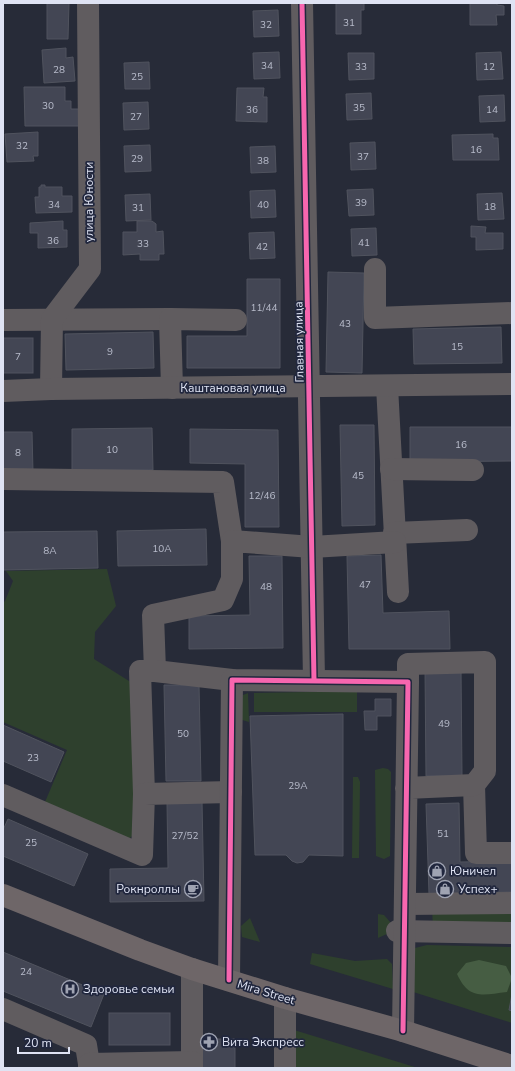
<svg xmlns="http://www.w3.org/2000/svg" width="515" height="1071" font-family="'Nunito Sans',sans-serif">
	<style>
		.green { fill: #2e402d }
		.forest { fill: #465d43 }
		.building { fill: #434654; stroke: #50535e }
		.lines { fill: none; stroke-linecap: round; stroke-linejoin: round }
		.minor { stroke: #605c5f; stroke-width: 22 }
		.major { stroke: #6e6668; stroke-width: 22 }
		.cycleway-casing { stroke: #21273e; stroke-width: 8 }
		.cycleway { stroke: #f766af; stroke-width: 5 }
		.labels { text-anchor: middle; stroke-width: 3.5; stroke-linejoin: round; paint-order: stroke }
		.number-label { font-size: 10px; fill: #b8bccb }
		.street-label { font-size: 12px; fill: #dfe3f3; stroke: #21273e }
		.poi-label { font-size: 12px; fill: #dfe3f3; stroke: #21273e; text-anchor: start }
	</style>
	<rect width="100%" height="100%" fill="#272b38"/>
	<g class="green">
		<polygon points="107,569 116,606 95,632 94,659 137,686 132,836 127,841 45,802 67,750 3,722 3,603 5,601 13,581 6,571"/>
		<polygon points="357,691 357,712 254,712 254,693"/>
		<polygon points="248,693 249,722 239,719 243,695"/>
		<polygon points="383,768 388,769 391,772 390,856 384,859 376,856 375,770"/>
		<polygon points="353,777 358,777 360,782 359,858 352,858"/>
		<polygon points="432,909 512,911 512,927 433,928"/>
		<polygon points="378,914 384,915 391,923 389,933 378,938"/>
		<polygon points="250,918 260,942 242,937 241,926"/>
		<polygon points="427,945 512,947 512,1023 410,991 415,948"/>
		<polygon points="312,953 355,961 387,959 392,964 393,989 310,964"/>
		<polygon points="294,1030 418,1068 294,1068"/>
	</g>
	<path class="forest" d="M479,960L506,966L512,978L507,992C482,995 469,1000 457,974L466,963Z"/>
	<g class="building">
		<polygon points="47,3 69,3 68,39 47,39"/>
		<polygon points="336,3 364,3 364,10 361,10 361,34 336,34"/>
		<polygon points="470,3 497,3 497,5 504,6 504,15 496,15 497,25 470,25"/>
		<polygon points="278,10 279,36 254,37 253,11"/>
		<polygon points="66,48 66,58 73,57 75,81 44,83 42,50"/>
		<polygon points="279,52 280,78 254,79 253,53"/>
		<polygon points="501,52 503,79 477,80 476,53"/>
		<polygon points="348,53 374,53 374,79 349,80"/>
		<polygon points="149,62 150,89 125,89 124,63"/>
		<polygon points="24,87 65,87 65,101 71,101 71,109 79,109 80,126 25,126"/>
		<polygon points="237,88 264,88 263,97 267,97 267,122 236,121"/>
		<polygon points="371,93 372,119 347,120 346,94"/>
		<polygon points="504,95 505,121 480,122 479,96"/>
		<polygon points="148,102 149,129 124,130 123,103"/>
		<polygon points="38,132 38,156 33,156 34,161 7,162 5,134"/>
		<polygon points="493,134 493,138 498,138 499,160 453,160 452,135"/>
		<polygon points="375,142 376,169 351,170 350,143"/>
		<polygon points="150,145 151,171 125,172 124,146"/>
		<polygon points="275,146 276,172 251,173 250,147"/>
		<polygon points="41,185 45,185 45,187 62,187 62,196 72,196 72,212 36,213 35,197 39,197 39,187 41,187"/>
		<polygon points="373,189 374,215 349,216 347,190"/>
		<polygon points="275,190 276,217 251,218 250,191"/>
		<polygon points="502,193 504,219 478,220 477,194"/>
		<polygon points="150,194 151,220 126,221 125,195"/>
		<polygon points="63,221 63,230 67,230 67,247 38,248 38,233 30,233 30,223"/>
		<polygon points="137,221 152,221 156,224 156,232 163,231 164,254 159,254 159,260 140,260 140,254 123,255 123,232 137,232"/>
		<polygon points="471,226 486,227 485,233 503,233 503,249 476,250 476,237 471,237"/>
		<polygon points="376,228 377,255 352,256 351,229"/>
		<polygon points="274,232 275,258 250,259 249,233"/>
		<polygon points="328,272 364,273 362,373 326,372"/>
		<polygon points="247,279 280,279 280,368 187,368 187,336 247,336"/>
		<polygon points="501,327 502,363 414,364 413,329"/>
		<polygon points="153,332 154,368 66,370 65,334"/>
		<rect x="3" y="338" width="30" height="35"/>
		<polygon points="340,425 374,425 375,525 342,526"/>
		<polygon points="410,427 512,427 512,461 410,462"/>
		<polygon points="152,428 153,470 72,470 72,429"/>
		<polygon points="190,429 278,430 279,527 245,527 245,464 190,463"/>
		<polygon points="3,432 32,432 33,472 3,472"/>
		<polygon points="206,529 207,565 118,566 117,531"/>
		<polygon points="97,531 98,568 3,570 3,532"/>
		<polygon points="381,555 383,613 449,611 450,649 349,649 347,556"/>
		<polygon points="249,556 282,556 283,648 189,649 189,616 250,615"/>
		<polygon points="425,669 461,669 462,776 426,776"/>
		<polygon points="164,685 199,685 201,781 166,781"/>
		<polygon points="375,699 391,699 391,716 377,716 377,730 365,730 364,711 375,711"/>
		<polygon points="343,714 343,856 309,855 303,862 297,863 292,861 286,855 255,855 250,716"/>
		<polygon points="3,725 64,752 51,782 3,761"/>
		<polygon points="202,801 204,901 110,902 110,869 168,868 167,802"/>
		<polygon points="459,803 460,862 512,861 512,892 429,894 426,804"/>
		<polygon points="8,819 88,854 74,886 3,856 3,830"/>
		<polygon points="3,952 104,994 91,1027 3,991"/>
		<polygon points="512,994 512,1011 509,1010"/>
		<rect x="109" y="1013" width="61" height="32"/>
		<polygon points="199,1039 235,1039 235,1068 198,1068"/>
	</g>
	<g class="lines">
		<g class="minor">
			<polyline points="302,3 314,680"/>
			<polyline points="375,269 375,318 512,313"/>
			<polyline points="3,320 170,319"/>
			<polyline points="387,386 398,592"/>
			<polyline points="172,388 170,319 236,320"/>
			<polyline points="51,389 52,319 90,269 88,3"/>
			<polyline points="3,391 51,389 512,384"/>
			<polyline points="391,469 473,470"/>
			<polyline points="3,479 223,482 232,541"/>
			<polyline points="394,533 467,530"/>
			<polyline points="155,671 153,615 223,600 232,579 232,541 312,547 395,542"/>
			<polyline points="474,785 476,853 512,853"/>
			<polyline points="144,794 140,671 155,671 232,680 408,682"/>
			<polyline points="3,795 142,855 144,794 231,792"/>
			<polyline points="405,904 512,903"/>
			<polyline points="397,931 512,933"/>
			<polyline points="192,969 192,1068"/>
			<polyline points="229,980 232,680"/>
			<polyline points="3,1009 86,1045 89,1064"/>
			<path d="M403,1031C405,915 406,798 408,682V664L485,662V771L474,785L406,788"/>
			<polyline points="89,1068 89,1064 192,1062"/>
			<polyline points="285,1068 285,998"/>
		</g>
		<polyline class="major" points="3,895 140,950 192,969 285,998 403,1031 512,1066"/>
		<g class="cycleway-casing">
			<g id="cycleway">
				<polyline points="302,3 314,680"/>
				<polyline points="229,980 232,680 408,682 403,1031"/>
			</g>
		</g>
		<use href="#cycleway" class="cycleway"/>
	</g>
	<defs>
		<g id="shop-ring" transform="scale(0.9)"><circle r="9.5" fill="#21273e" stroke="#9fa3b2" stroke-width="1.5"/><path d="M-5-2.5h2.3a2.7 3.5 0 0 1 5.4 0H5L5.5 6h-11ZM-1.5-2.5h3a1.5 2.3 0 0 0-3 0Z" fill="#9fa3b2"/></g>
		<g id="cafe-ring" transform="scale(0.9)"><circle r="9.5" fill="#21273e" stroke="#9fa3b2" stroke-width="1.5"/><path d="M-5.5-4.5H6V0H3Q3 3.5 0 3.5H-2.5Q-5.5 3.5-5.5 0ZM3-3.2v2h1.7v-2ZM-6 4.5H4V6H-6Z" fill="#9fa3b2"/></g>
		<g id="hospital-ring" transform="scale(0.9)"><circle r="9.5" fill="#21273e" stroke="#9fa3b2" stroke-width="1.5"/><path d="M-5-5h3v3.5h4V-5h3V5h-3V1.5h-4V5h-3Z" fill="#9fa3b2"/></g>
		<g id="pharmacy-ring" transform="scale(0.9)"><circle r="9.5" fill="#21273e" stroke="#9fa3b2" stroke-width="1.5"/><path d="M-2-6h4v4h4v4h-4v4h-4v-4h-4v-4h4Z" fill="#9fa3b2"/></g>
	</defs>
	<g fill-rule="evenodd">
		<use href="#shop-ring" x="437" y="871"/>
		<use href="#cafe-ring" x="193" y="889"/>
		<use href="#shop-ring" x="445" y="889"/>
		<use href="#hospital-ring" x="70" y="989"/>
		<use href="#pharmacy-ring" x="209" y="1042"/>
	</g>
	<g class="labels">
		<g class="number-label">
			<text x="349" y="26">31</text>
			<text x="266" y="28">32</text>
			<text x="267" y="69">34</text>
			<text x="361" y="70">33</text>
			<text x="489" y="70">12</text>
			<text x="59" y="73">28</text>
			<text x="137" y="80">25</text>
			<text x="48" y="109">30</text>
			<text x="359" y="111">35</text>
			<text x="252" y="113">36</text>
			<text x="492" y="113">14</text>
			<text x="136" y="120">27</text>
			<text x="22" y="149">32</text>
			<text x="476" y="153">16</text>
			<text x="363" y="160">37</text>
			<text x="137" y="162">29</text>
			<text x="263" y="164">38</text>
			<text x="361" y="206">39</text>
			<text x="54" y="208">34</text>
			<text x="263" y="208">40</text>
			<text x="490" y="210">18</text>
			<text x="138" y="211">31</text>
			<text x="53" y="244">36</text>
			<text x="364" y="246">41</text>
			<text x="143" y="247">33</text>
			<text x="262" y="250">42</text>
			<text x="264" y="311">11/44</text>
			<text x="345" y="327">43</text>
			<text x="457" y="350">15</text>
			<text x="110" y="355">9</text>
			<text x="18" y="360">7</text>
			<text x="461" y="448">16</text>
			<text x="112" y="453">10</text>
			<text x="18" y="456">8</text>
			<text x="358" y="479">45</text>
			<text x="262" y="499">12/46</text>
			<text x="162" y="552">10А</text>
			<text x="50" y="554">8А</text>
			<text x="365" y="588">47</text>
			<text x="266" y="590">48</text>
			<text x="444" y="727">49</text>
			<text x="183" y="737">50</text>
			<text x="33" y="761">23</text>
			<text x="298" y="789">29А</text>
			<text x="443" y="837">51</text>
			<text x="185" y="839">27/52</text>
			<text x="31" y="846">25</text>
			<text x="26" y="975">24</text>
		</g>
		<g class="street-label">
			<text transform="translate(89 202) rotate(-90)" y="4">улица Юности</text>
			<text transform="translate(299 342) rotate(-91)" y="4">Главная улица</text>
			<text x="233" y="392">Каштановая улица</text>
			<text transform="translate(266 992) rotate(17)" y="4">Mira Street</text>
		</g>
		<g class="poi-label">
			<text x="450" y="875">Юничел</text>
			<text x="180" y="893" text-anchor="end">Рокнроллы</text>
			<text x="458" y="893">Успех+</text>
			<text x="83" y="993">Здоровье семьи</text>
			<text x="222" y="1046">Вита Экспресс</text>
		</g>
	</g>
	<rect width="515" height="1071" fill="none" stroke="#dfe3f3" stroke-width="8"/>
	<path d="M18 1047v6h51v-6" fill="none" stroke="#dfe3f3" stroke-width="2"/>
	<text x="24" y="1047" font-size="12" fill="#dfe3f3" stroke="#21273e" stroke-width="3" paint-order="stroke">20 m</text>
</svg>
